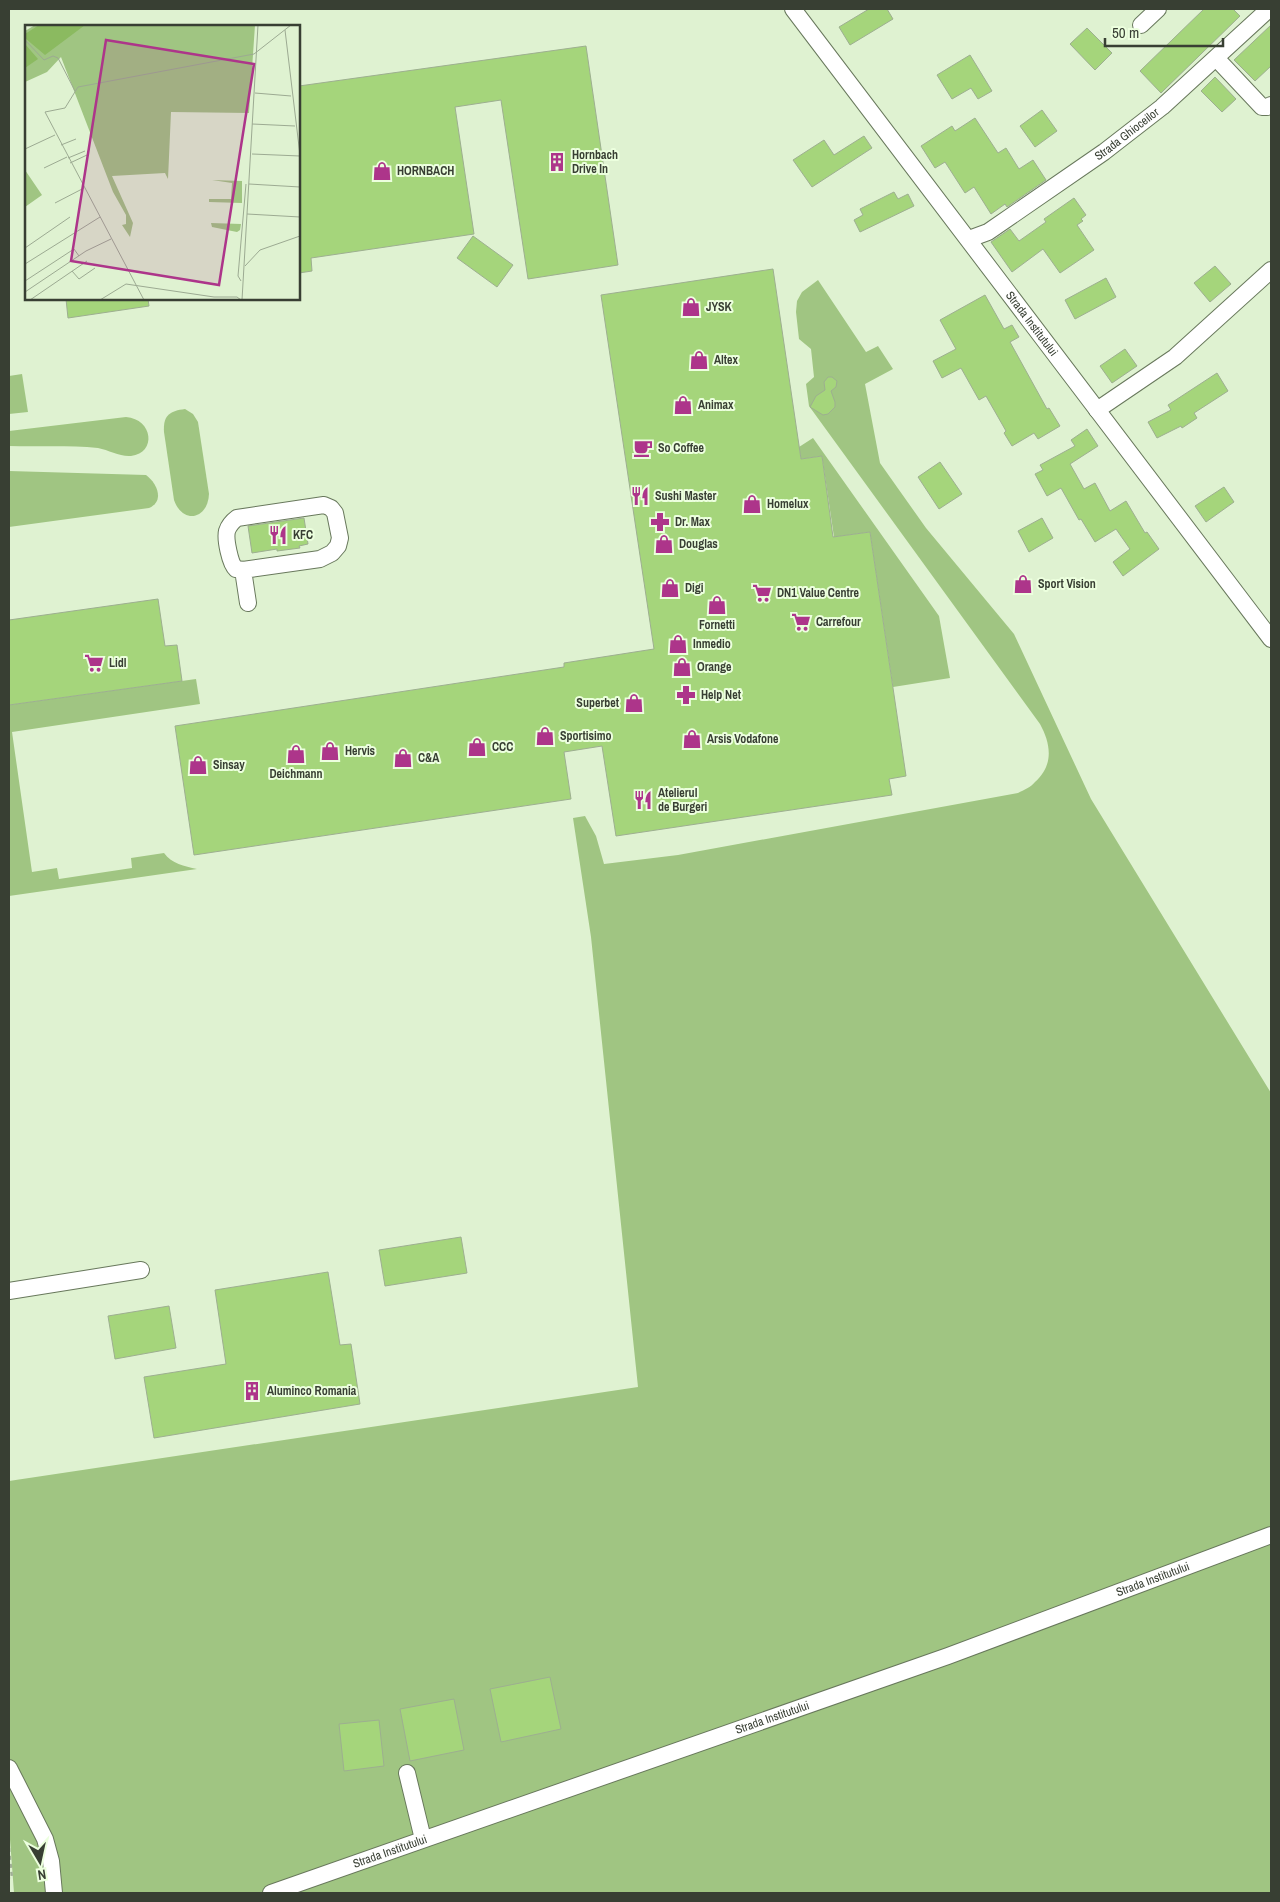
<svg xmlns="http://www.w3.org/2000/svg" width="1280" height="1902" font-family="'Archivo Narrow',sans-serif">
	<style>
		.green { fill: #a0c582 }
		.building { fill: #a5d57b; stroke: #9daf90 }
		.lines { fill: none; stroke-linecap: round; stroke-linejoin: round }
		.minor-casing { stroke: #68785c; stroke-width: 18 }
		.path { stroke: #a1af96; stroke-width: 2.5; stroke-dasharray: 4 4; stroke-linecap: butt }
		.minor { stroke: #fff; stroke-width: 16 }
		.labels { text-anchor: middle; stroke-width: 4; stroke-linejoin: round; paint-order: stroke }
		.street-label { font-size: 12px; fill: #383f33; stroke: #ecffde }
		.poi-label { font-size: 12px; font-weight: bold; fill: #383f33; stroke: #ecffde; text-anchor: start }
		.inset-road { fill: none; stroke: #9caa92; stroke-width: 1 }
		.view { fill: #ad358a; fill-opacity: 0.15; stroke: #ad358a; stroke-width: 2.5 }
		.inset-edge { fill: none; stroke: #383f33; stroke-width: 2.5 }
	</style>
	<rect width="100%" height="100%" fill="#dff2d1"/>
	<g class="green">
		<path d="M818,280L866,352L878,346L893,369L865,384L880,463L926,528L1014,634L1091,799L1271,1093V1893H14L9,1826V1481L638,1387L591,937L573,818L585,816L596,836L604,864L678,855L1018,793C1024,790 1031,787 1035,782C1054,765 1051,744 1040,724L809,406L806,384L814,377L811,349L799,339L796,312L797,301L802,292Z"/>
		<polygon points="22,374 28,412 9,414 9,376"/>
		<path d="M185,409L193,414L198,422L209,494C208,519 183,525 174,500L164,432C163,416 169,411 185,409Z"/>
		<path d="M126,417C153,419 157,453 131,456C120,457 109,450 98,448C69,445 38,447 9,446V431Z"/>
		<polygon points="813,438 939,616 950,678 893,687 870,532 834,537 822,456 801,459 799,447"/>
		<path d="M9,471L146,475C157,483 165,501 149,508L9,527Z"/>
		<path d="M196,679L200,704L12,732L32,872L57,868L59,879L132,868L131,858L164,853C172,864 184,866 197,869L9,896V705Z"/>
	</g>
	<g class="building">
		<polygon points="869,9 887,9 893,19 850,45 839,27"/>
		<polygon points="1204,9 1233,9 1240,16 1161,93 1140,71"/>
		<polygon points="1271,25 1271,66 1255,81 1234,60"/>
		<polygon points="1087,28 1112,53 1095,70 1070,44"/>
		<polygon points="586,46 618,265 528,279 501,100 455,107 474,234 311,258 312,271 299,273 299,86"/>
		<polygon points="970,55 992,91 978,99 971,88 952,99 937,75"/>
		<polygon points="1215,77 1236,99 1222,112 1201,91"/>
		<polygon points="1042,110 1057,131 1035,147 1020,126"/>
		<polygon points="975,118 998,153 1006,148 1019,169 1033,160 1046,180 1007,207 1005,204 991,214 974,187 965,193 945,162 935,168 921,146 952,126 955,131"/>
		<polygon points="864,136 872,148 812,187 793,160 824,140 834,155"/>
		<polygon points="894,192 898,199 908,194 914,206 860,232 854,220 863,215 860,209"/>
		<polygon points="1074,198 1086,215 1081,219 1083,221 1077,225 1094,250 1060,273 1043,249 1012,272 991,242 1010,229 1019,241 1046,222 1044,219"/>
		<polygon points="473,236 513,265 497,287 457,258"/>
		<polygon points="1215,266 1231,284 1210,302 1194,283"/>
		<polygon points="773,269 801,459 822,456 833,537 870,532 906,776 889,779 892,795 616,836 602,746 564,752 571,799 194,855 175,726 564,667 564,663 654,649 601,295"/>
		<polygon points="1106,278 1116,297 1075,319 1065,300"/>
		<polygon points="985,295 1004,329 1012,325 1019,337 1010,342 1047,409 1049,408 1060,426 1038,439 1034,433 1012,446 1004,433 1006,431 986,396 979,400 961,368 942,378 933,361 956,349 940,320"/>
		<polygon points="66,299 148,299 149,306 68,318"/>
		<polygon points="1125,349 1137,366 1112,383 1100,366"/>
		<polygon points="1217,373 1228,391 1194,413 1197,418 1182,428 1181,426 1157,438 1148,422 1171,410 1168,405"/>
		<polygon points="828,377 832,377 837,381 836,387 831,391 835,402 835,407 828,414 823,415 810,407 816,396 825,390 824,382"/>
		<polygon points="1087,429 1098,446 1070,464 1084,489 1095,483 1110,511 1126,501 1145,533 1147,532 1159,549 1123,576 1113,562 1130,549 1116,529 1095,542 1081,519 1079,520 1061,488 1047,496 1035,474 1043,470 1040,465 1075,446 1071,440"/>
		<polygon points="940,462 962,494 939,509 918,477"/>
		<polygon points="1224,487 1234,502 1206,522 1195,506"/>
		<polygon points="304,518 308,544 299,546 300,548 277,551 277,549 252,553 248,526"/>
		<polygon points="1042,518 1053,538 1029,552 1018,531"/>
		<polygon points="158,599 165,646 177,645 182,681 9,705 9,620"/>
		<polygon points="461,1237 467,1273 385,1286 379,1250"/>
		<polygon points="328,1272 340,1345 351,1344 360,1404 154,1438 144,1377 226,1364 215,1290"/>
		<polygon points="169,1306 176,1348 115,1359 108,1316"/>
		<polygon points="550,1677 561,1729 501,1742 490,1689"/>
		<polygon points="454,1699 464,1750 410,1761 400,1709"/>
		<polygon points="379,1720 384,1766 344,1771 339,1724"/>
	</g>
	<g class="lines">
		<g class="minor-casing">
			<g id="minor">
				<path id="s1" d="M793,9L1271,639"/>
				<polyline points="1141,25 1158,9"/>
				<polyline points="1216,58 1262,107 1267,107 1271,105"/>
				<path id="s2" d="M969,239L988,232L1104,152L1162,107L1269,9"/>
				<polyline points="1097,410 1175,357 1271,270"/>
				<path d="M243,570L236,569C230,564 225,539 227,531C229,525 233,521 237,518L324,505L331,508L335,513L340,538L338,546L332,553L320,559L243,570L248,603"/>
				<polyline points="9,1291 141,1270"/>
				<polyline points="9,1768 45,1839 51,1861 54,1893"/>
				<polyline points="407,1773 423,1839"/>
				<path id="s3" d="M271,1893L948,1656L1271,1535"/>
			</g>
		</g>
		<polyline class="path" points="9,1848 12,1878 9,1878"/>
		<use href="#minor" class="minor"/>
	</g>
	<defs>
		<g id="building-bare" transform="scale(1.5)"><path d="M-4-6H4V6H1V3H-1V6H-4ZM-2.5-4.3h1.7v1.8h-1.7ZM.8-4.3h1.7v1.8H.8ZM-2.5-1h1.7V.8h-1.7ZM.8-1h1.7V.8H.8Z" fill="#ad358a" stroke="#ecffde" stroke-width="2.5" paint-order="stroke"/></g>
		<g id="shop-bare" transform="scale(1.5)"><path d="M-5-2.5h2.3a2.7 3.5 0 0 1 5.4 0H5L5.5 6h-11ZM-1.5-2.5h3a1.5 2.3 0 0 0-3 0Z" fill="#ad358a" stroke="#ecffde" stroke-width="2.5" paint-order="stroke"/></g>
		<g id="cafe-bare" transform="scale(1.5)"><path d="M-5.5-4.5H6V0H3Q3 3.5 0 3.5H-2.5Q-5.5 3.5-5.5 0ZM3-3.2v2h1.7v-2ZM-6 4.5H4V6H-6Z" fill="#ad358a" stroke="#ecffde" stroke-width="2.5" paint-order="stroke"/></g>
		<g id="restaurant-bare" transform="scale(1.5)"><path d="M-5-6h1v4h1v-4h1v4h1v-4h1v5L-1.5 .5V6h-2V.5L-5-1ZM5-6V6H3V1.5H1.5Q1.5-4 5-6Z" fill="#ad358a" stroke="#ecffde" stroke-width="2.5" paint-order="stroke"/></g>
		<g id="pharmacy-bare" transform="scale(1.5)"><path d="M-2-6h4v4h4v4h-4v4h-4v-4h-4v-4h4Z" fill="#ad358a" stroke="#ecffde" stroke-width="2.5" paint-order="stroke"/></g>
		<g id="supermarket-bare" transform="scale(1.5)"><path d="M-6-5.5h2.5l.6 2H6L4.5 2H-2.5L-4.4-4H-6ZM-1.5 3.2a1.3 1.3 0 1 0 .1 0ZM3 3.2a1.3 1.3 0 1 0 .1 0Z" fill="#ad358a" stroke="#ecffde" stroke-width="2.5" paint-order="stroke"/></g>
	</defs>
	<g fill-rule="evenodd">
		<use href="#building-bare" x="557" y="162"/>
		<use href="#shop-bare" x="382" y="171"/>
		<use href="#shop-bare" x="691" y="307"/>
		<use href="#shop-bare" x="699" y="360"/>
		<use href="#shop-bare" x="683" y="405"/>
		<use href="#cafe-bare" x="643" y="448"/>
		<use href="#restaurant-bare" x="640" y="496"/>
		<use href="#shop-bare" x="752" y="504"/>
		<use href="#pharmacy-bare" x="660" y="522"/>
		<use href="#restaurant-bare" x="278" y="535"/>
		<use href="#shop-bare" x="664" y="544"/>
		<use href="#shop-bare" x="1023" y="584"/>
		<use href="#shop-bare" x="670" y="588"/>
		<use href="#supermarket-bare" x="762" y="593"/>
		<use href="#shop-bare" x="717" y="605"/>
		<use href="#supermarket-bare" x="801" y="622"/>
		<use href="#shop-bare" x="678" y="644"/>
		<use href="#supermarket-bare" x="94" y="663"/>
		<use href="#shop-bare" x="682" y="667"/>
		<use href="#pharmacy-bare" x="686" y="695"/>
		<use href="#shop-bare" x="634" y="703"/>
		<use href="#shop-bare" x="545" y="736"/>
		<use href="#shop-bare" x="692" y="739"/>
		<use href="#shop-bare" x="477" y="747"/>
		<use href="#shop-bare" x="330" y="751"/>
		<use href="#shop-bare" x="296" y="754"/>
		<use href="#shop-bare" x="403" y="758"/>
		<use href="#shop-bare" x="198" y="765"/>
		<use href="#restaurant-bare" x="643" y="800"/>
		<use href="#building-bare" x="252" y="1391"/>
	</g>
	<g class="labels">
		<g class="street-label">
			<text dy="4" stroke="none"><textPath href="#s2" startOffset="190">Strada Ghioceilor</textPath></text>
			<text dy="4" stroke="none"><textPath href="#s1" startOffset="395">Strada Institutului</textPath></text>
			<text dy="4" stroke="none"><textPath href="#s3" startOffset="936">Strada Institutului</textPath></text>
			<text dy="4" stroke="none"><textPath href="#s3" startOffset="531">Strada Institutului</textPath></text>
			<text dy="4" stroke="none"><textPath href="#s3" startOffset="126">Strada Institutului</textPath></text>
		</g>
		<g class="poi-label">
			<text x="572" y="159">Hornbach<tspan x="572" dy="14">Drive In</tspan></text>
			<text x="397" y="175">HORNBACH</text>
			<text x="706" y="311">JYSK</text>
			<text x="714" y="364">Altex</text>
			<text x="698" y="409">Animax</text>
			<text x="658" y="452">So Coffee</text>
			<text x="655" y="500">Sushi Master</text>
			<text x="767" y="508">Homelux</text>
			<text x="675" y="526">Dr. Max</text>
			<text x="293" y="539">KFC</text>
			<text x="679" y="548">Douglas</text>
			<text x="1038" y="588">Sport Vision</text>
			<text x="685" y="592">Digi</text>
			<text x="777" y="597">DN1 Value Centre</text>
			<text x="816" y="626">Carrefour</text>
			<text x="717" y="629" text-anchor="middle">Fornetti</text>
			<text x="693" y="648">Inmedio</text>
			<text x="109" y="667">Lidl</text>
			<text x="697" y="671">Orange</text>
			<text x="701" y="699">Help Net</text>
			<text x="619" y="707" text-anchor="end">Superbet</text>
			<text x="560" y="740">Sportisimo</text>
			<text x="707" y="743">Arsis Vodafone</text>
			<text x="492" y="751">CCC</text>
			<text x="345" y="755">Hervis</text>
			<text x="418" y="762">C&amp;A</text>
			<text x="213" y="769">Sinsay</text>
			<text x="296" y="778" text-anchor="middle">Deichmann</text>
			<text x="658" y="797">Atelierul<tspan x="658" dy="14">de Burgeri</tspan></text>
			<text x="267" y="1395">Aluminco Romania</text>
		</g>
	</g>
	<g transform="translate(25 25)">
		<rect width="275" height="275" fill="#dff2d1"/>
		<path d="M10,0H230L224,88L146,87L143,154L140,148L87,151L108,198L105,212L97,200L101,199V190L88,167L36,32L22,47L0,57V6ZM0,145L17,170L0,182ZM187,155L217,156V178L184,177V174H206L207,158ZM186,198L216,199L215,205L212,207L187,202Z" fill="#a0c582"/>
		<path d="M14,0H60L20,30L0,13V9ZM0,19L13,34L0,43Z" fill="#8bba60"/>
		<path class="inset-road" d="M260,5L275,130M0,15L19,35L28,31L33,33L50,66M229,29L266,0M230,68L266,71M227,99L270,101M36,120L51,114M0,124L30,110M227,129L275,131M43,133L60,126M45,138L62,130M19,143L42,132M224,159L275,162M30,178L59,163M222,189L275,192M0,223L45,192M0,239L75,192M220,241L235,225L275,211M47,246L54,254L70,243M0,256L49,224L54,231M216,256L213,251L221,159M0,267L61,226L86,214M5,275L62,236M75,275L101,259L189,272H212L216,275M119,275L20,87L40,83L53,62L229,29M217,275L233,0"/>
		<path class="view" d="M81,15L229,39L194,260L46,236Z"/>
		<rect width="275" height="275" class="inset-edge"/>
	</g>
	<rect width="1280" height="1902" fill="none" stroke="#383f33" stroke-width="20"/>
	<g transform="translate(40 1862) rotate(171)" stroke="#ecffde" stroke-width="4" paint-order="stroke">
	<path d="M0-4L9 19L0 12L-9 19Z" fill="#383f33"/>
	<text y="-8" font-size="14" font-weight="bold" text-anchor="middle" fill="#383f33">N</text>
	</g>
	<path d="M1105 38v8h118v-8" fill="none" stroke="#383f33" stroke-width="2.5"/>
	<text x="1112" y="38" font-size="15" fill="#383f33" stroke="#ecffde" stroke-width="4" paint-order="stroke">50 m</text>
</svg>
